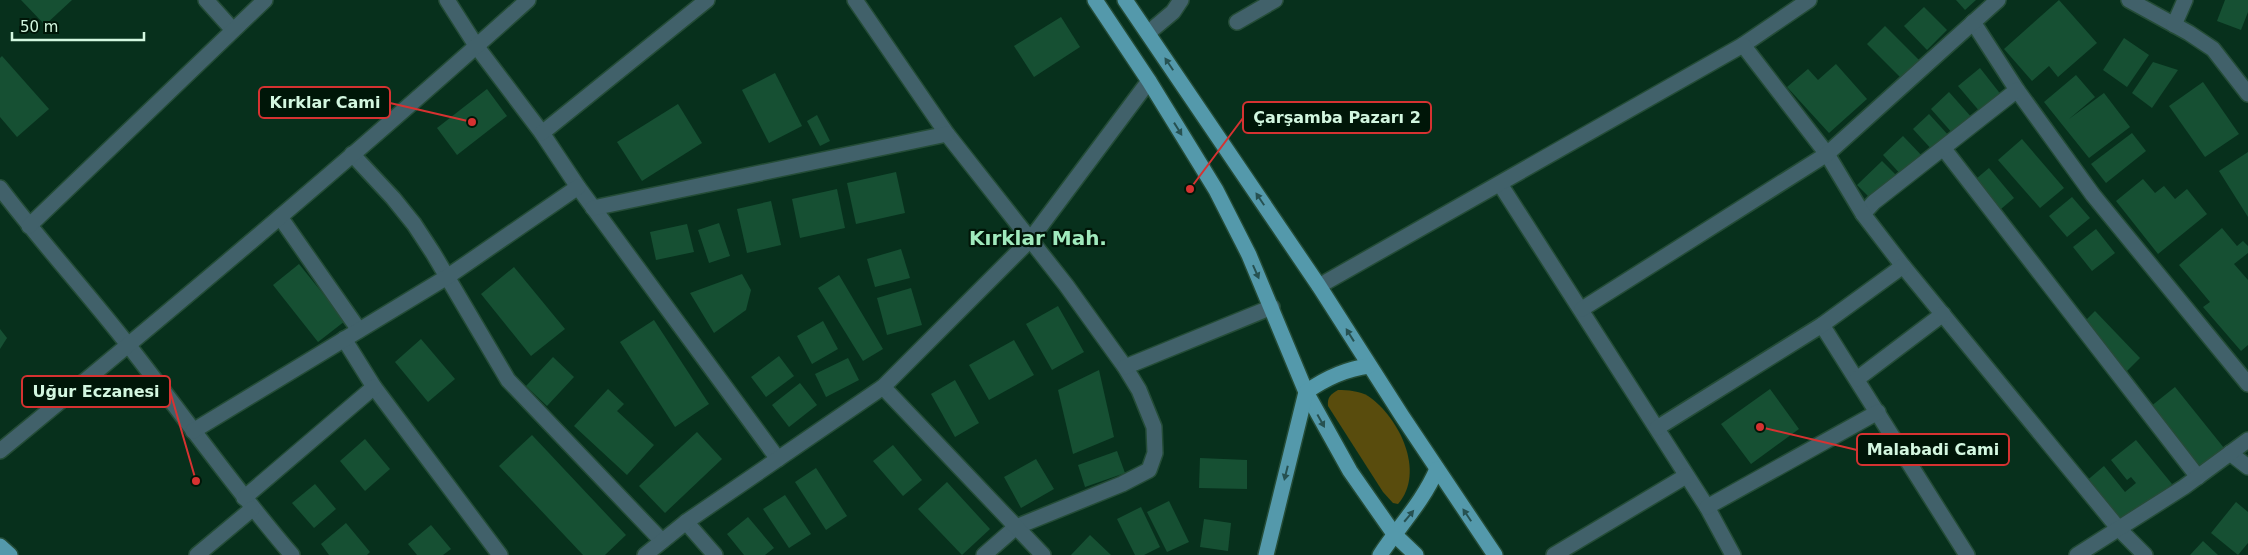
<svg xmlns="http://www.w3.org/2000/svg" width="2248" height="555" font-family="'DejaVu Sans',sans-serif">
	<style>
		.green { fill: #594c0d }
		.building { fill: #165033 }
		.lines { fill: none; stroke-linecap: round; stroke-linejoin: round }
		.minor-casing { stroke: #244c37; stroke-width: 18 }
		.major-casing { stroke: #244c37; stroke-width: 18 }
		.minor { stroke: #41616a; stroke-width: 15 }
		.major { stroke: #5499ab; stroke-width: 15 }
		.oneway { fill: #265151 }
		.labels { text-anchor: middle; stroke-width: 4.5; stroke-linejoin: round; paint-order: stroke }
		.district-label { font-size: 20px; font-weight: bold; fill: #a0eabd; stroke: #001608 }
		.leader { fill: none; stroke: #d63231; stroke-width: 2 }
		.callout-dot { fill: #d63231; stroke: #001608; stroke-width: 2 }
		.callout { fill: #001608; stroke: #d63231; stroke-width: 2 }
		.callout-label { font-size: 16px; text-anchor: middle; font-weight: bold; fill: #d3f7e0 }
	</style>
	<rect width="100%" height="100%" fill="#07301c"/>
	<path class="green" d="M1338,390C1348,390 1360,391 1368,396C1399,417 1426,472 1398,504L1393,503L1383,492L1328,406C1327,397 1331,394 1338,390Z"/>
	<g class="building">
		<polygon points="21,0 72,0 45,25"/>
		<polygon points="1956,0 1976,0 1965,10"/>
		<polygon points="2059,0 2097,43 2058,77 2049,66 2032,81 2004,49"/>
		<polygon points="2225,0 2248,0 2248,12 2241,30 2217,21"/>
		<polygon points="1924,7 1947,30 1927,50 1904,26"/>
		<polygon points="1061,17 1080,47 1034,77 1014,46"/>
		<polygon points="1885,26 1920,61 1902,79 1867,44"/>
		<polygon points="2124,38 2149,55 2127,87 2103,70"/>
		<polygon points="2,56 49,109 17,137 0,117 0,58"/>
		<polygon points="2153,62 2178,70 2152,108 2132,93"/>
		<polygon points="1836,64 1867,99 1829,133 1787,87 1808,69 1818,80"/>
		<polygon points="1980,68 2002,96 1981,113 1958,86"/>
		<polygon points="775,73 802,126 769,143 742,90"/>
		<polygon points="2076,75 2095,97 2069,119 2104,93 2130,127 2089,158 2044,102"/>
		<polygon points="2203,82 2239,134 2205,157 2169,106"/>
		<polygon points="487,89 507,116 457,155 437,128"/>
		<polygon points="1949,92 1973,119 1954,135 1931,109"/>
		<polygon points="678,104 702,143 642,181 617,142"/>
		<polygon points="1929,114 1950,137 1934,152 1913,129"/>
		<polygon points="817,115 830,141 820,146 807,121"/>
		<polygon points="2132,133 2146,151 2106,183 2091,164"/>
		<polygon points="1903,136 1923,157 1903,177 1883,155"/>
		<polygon points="2022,139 2064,188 2040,208 1998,160"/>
		<polygon points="2248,152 2248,217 2219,171"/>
		<polygon points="1882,161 1899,178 1874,202 1857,185"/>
		<polygon points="1989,168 2014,198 1995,214 1970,184"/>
		<polygon points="896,172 905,213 856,224 847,183"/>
		<polygon points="2143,179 2155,193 2164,186 2175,199 2187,189 2207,214 2158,254 2116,201"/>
		<polygon points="837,189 845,228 800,238 792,199"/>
		<polygon points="2072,197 2090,218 2067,237 2049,216"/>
		<polygon points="771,201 781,245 747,253 737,209"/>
		<polygon points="719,223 730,256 709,263 698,230"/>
		<polygon points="687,224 694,252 656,260 650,232"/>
		<polygon points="2222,228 2237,246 2243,241 2248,246 2248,253 2234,264 2248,280 2248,345 2241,351 2203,307 2210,302 2179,265"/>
		<polygon points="2096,229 2115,253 2092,271 2073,247"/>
		<polygon points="901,249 910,278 875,287 867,259"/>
		<polygon points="299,264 345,321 318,342 273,285"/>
		<polygon points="514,267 565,329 531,356 481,294"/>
		<polygon points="742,274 751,290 746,310 714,333 690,293"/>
		<polygon points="839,275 883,349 863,361 818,288"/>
		<polygon points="911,288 922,325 887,335 877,298"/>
		<polygon points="1058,306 1084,352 1052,370 1026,324"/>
		<polygon points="2095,311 2140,358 2125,373 2080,326"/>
		<polygon points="654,320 709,404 675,427 620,342"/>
		<polygon points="823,321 838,349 812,364 797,336"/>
		<polygon points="0,329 7,338 0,349"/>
		<polygon points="421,339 455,379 428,402 395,362"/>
		<polygon points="1014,340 1034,375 989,400 969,365"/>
		<polygon points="779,356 794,376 766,397 751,377"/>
		<polygon points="553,357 574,377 547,406 526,386"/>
		<polygon points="848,358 859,380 826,397 815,374"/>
		<polygon points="1099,370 1114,437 1073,454 1058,390"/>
		<polygon points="955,380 979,423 955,437 931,394"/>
		<polygon points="800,383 817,405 789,427 772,405"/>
		<polygon points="2175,387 2224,448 2198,468 2150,407"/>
		<polygon points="608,389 624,404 617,411 654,445 627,475 574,426"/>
		<polygon points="1770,389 1799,429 1751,464 1721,424"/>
		<polygon points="697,432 722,459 665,513 639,486"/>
		<polygon points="532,435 626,535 605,555 583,555 499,466"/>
		<polygon points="365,439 390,469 365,491 340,461"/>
		<polygon points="2136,440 2172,484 2120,526 2084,483 2104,466 2125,492 2136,483 2131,477 2127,480 2111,460"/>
		<polygon points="893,445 922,480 903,496 873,461"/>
		<polygon points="1117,451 1125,473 1085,487 1078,465"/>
		<polygon points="1200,458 1247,460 1247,489 1199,488"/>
		<polygon points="1036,459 1054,489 1021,508 1004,477"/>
		<polygon points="816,468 847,516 826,530 795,482"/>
		<polygon points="947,482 990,529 962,555 918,509"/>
		<polygon points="315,484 336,509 314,528 292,503"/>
		<polygon points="785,495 811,534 789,548 763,509"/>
		<polygon points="1169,501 1189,542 1167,552 1147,512"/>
		<polygon points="2236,502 2248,512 2248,543 2238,555 2211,533"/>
		<polygon points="1141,507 1160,547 1144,555 1135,555 1117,519"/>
		<polygon points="748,517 774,548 765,555 744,555 727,534"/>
		<polygon points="1204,519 1231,523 1228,551 1200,547"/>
		<polygon points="346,523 370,552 367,555 329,555 321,544"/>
		<polygon points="431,525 451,549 443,555 417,555 408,544"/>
		<polygon points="1090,535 1111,555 1071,555"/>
		<polygon points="2203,541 2218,555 2190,555"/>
	</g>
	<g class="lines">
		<g class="minor-casing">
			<g id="minor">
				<polyline points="206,0 233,30"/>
				<polyline points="447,0 477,47 542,133 578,187 778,459"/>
				<polyline points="855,0 947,134 1066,285 1125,367 1139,390 1154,427 1155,453 1149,470 1122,484 1016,527 984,555"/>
				<polyline points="2129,0 2189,33 2213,49 2248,94"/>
				<polyline points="1237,22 1275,0"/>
				<polyline points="1973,22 2017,90 2093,195 2248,384"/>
				<polyline points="2174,25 2185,0"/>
				<polyline points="1148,33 1173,12 1181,0"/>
				<polyline points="1743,45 1809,0"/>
				<polyline points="542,133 707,0"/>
				<polyline points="1944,149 2198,477"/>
				<polyline points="352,154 393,198 414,224 433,253 508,380 662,541"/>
				<polyline points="1500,184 1707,507 1733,555"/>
				<path d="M0,188C41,242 87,292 129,346C184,416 234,488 292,555"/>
				<polyline points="593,208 947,134"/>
				<polyline points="1863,214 1874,202 2017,90"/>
				<polyline points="280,217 359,330"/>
				<polyline points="29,226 265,0"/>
				<polyline points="1319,286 1743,45 1827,154 1863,214 1903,266 2119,529 2145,555"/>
				<polyline points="1582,309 1827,154 1998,0"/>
				<polyline points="1822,325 1967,555"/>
				<polyline points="344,339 374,387 500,555"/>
				<polyline points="1125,367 1272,307"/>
				<polyline points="1857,379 1943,314"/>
				<polyline points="883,387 1043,555"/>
				<polyline points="1657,428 1822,325 1903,266"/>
				<polyline points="193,431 447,277 578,187"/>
				<path d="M0,451C179,304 356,155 528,0"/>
				<polyline points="2230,453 2248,467"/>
				<polyline points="244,498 374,387"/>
				<polyline points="1707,507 1878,412"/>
				<polyline points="686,522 715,555"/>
				<polyline points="197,555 252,509"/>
				<polyline points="645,555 686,522 883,387 1030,240 1149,81"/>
				<polyline points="1554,555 1686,476"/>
				<polyline points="2077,555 2184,487 2248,440"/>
			</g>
		</g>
		<g class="major-casing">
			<g id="major">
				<polyline points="1095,0 1149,81 1216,190 1249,255 1306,392 1350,471 1394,534 1416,555"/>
				<polyline points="1125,0 1319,286 1402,416 1495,555"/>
				<polyline points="0,546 10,555"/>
				<path d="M1266,555L1306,392C1326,378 1345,369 1369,366"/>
				<path d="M1380,555C1399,526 1423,502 1437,469"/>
			</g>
		</g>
		<use href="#minor" class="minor"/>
		<use href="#major" class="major"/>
	</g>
	<defs><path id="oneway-solid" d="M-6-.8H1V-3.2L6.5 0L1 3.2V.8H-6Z" transform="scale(1.25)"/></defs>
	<g class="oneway">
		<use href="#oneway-solid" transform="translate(1169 64) rotate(-124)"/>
		<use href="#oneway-solid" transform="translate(1178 129) rotate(58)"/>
		<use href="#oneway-solid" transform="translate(1260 199) rotate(-124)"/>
		<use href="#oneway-solid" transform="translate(1256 272) rotate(66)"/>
		<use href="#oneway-solid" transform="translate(1350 335) rotate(-122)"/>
		<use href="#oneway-solid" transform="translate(1321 421) rotate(61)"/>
		<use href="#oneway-solid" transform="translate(1286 473) rotate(104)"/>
		<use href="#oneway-solid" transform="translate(1467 515) rotate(-124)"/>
		<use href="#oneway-solid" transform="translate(1409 516) rotate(-50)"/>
	</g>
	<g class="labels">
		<g class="district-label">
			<text x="1038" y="245">Kırklar Mah.</text>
		</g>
	</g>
	<path class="leader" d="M472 122L390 103M1190 189L1243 118M196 481L170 391M1760 427L1857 450"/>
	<g class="callout-dot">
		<circle cx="472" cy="122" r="5"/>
		<circle cx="1190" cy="189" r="5"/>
		<circle cx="196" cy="481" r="5"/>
		<circle cx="1760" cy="427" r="5"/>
	</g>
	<g class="callout">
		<rect x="259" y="87" width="131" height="31" rx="5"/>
		<rect x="1243" y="102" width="188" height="31" rx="5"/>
		<rect x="22" y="376" width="148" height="31" rx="5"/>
		<rect x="1857" y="434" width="152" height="31" rx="5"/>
	</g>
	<g class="callout-label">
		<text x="325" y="108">Kırklar Cami</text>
		<text x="1337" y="123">Çarşamba Pazarı 2</text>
		<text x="96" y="397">Uğur Eczanesi</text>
		<text x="1933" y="455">Malabadi Cami</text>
	</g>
	<path d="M12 32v8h132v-8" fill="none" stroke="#d3f7e0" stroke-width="2.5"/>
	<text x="20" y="32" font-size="15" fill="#d3f7e0" stroke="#001608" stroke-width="4" paint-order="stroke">50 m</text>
</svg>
